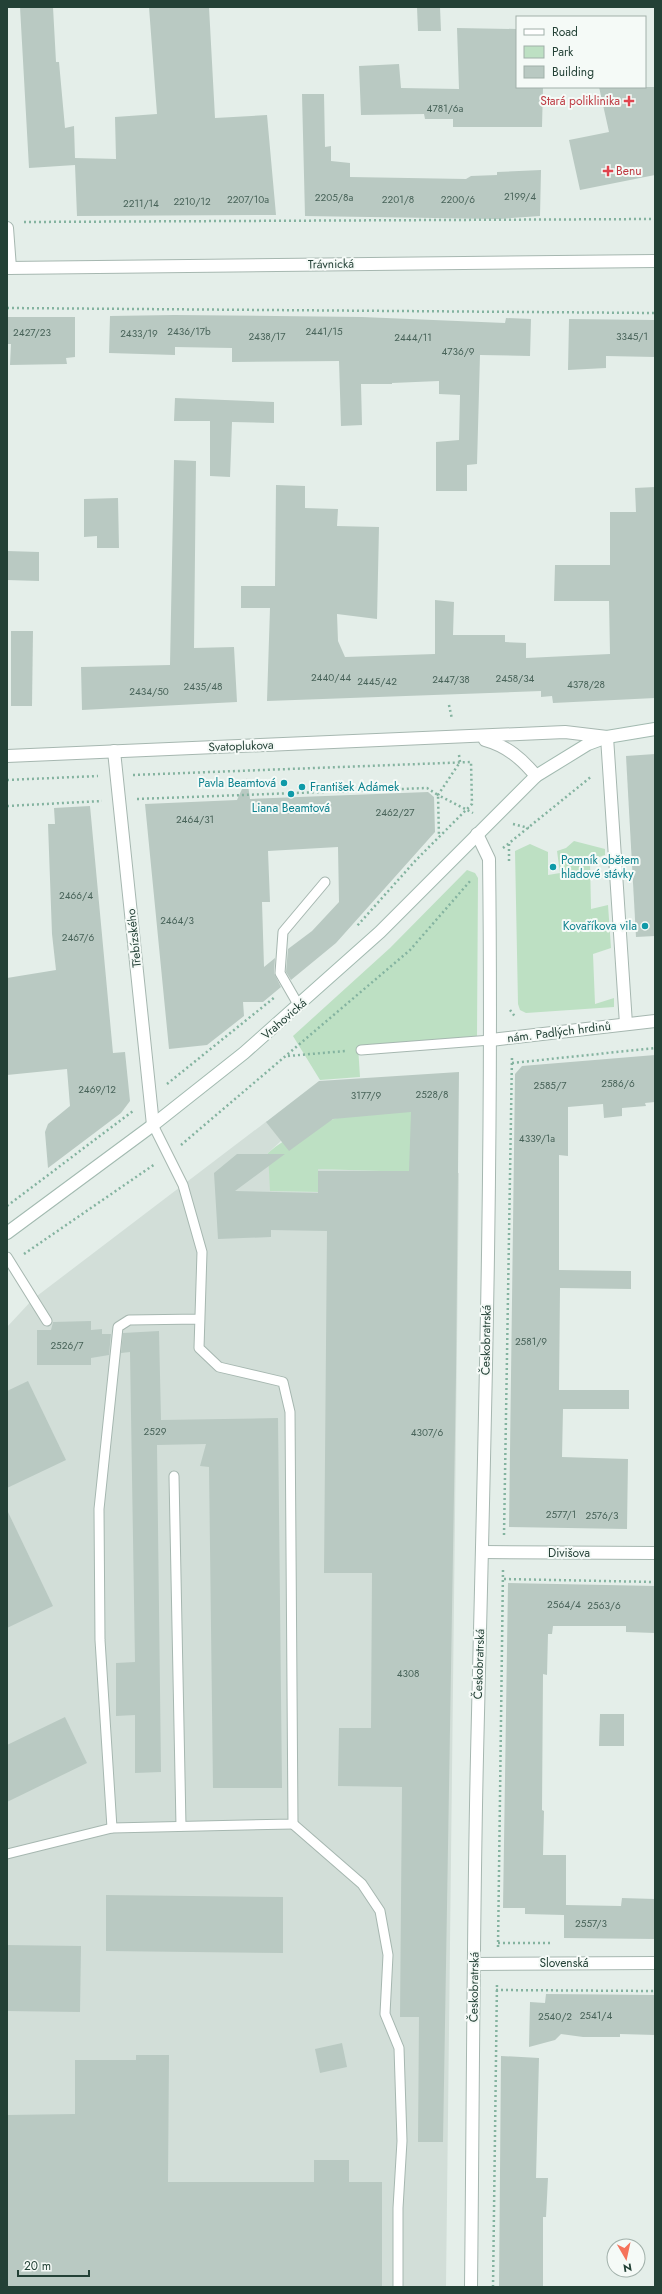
<svg xmlns="http://www.w3.org/2000/svg" width="662" height="2294" font-family="Jost,sans-serif">
	<style>
		.built { fill: #d2ded8 }
		.green { fill: #bde0c3 }
		.building { fill: #b9c9c2 }
		.lines { fill: none; stroke-linecap: round; stroke-linejoin: round }
		.lane-casing { stroke: #a6b7b0; stroke-width: 11 }
		.street-casing { stroke: #a6b7b0; stroke-width: 14 }
		.secondary-casing { stroke: #a2bab0; stroke-width: 14 }
		.path { stroke: #84b3a0; stroke-width: 2.5; stroke-dasharray: 2 3; stroke-linecap: butt }
		.lane { stroke: #fff; stroke-width: 9 }
		.street { stroke: #fff; stroke-width: 12 }
		.secondary { stroke: #fff; stroke-width: 12 }
		.health-dot { fill: #e0444e; stroke: #f5faf7; stroke-width: 1.5 }
		.culture-dot { fill: #0f9aa8; stroke: #f5faf7; stroke-width: 1.5 }
		.labels { text-anchor: middle; stroke-width: 4; stroke-linejoin: round; paint-order: stroke }
		.number-label { font-size: 10px; fill: #486359 }
		.health-label { font-size: 12px; fill: #be3a42; stroke: #f5faf7; text-anchor: end }
		.street-label { font-size: 12px; fill: #234136; stroke: #f5faf7 }
		.culture-label { font-size: 12px; fill: #0d838f; stroke: #f5faf7; text-anchor: end }
	</style>
	<rect width="100%" height="100%" fill="#e4eee9"/>
	<polygon class="built" points="267,1121 282,1140 268,1153 271,1191 318,1192 318,1169 459,1173 446,2287 7,2287 7,1327 33,1299"/>
	<g class="green">
		<polygon points="574,841 605,849 605,855 590,860 591,909 608,905 611,948 593,954 595,1004 614,998 614,1007 526,1013 520,1010 518,1004 515,851 530,844 548,852 548,875 560,873 557,851 566,848"/>
		<polygon points="467,870 475,873 478,878 477,1037 358,1046 360,1077 320,1080 293,1036 390,948"/>
		<path d="M412,1102L411,1172L318,1169L319,1192L270,1191L268,1153C308,1118 362,1112 412,1102Z"/>
	</g>
	<g class="building">
		<polygon points="20,7 53,7 56,62 59,62 65,128 74,126 75,158 116,159 115,117 157,114 149,7 209,7 215,118 267,115 276,215 77,216 75,165 29,168"/>
		<polygon points="417,7 440,7 441,31 418,31"/>
		<polygon points="457,28 517,29 517,87 543,87 542,127 453,127 453,119 425,119 424,114 361,115 359,66 399,64 401,88 459,89"/>
		<polygon points="599,87 655,87 655,175 580,190 569,140 609,132"/>
		<polygon points="302,94 324,94 325,147 331,146 331,161 350,163 350,177 466,179 471,176 497,175 497,172 541,170 540,216 498,219 305,216"/>
		<polygon points="174,315 362,317 505,323 506,318 531,319 530,356 480,355 477,464 467,465 467,491 436,491 436,442 459,440 460,395 439,394 439,381 392,383 392,384 361,384 362,425 341,426 339,361 232,362 232,348 175,347 175,355 109,353 110,316"/>
		<polygon points="7,317 75,317 75,357 66,358 67,364 10,365 11,344 7,344"/>
		<polygon points="569,319 655,320 655,357 606,356 606,368 568,370"/>
		<polygon points="175,398 274,402 274,423 232,422 230,477 210,476 210,421 174,421"/>
		<polygon points="174,460 196,461 194,648 234,647 237,702 82,710 81,667 170,665"/>
		<polygon points="276,485 305,486 305,508 338,509 337,526 379,527 377,619 337,614 338,641 345,657 435,654 435,600 454,602 453,635 505,635 505,642 526,643 526,658 610,654 609,601 554,601 555,565 610,565 610,512 636,512 635,488 655,487 655,698 553,703 552,696 541,697 541,691 267,701 270,608 241,608 241,586 275,586"/>
		<polygon points="118,498 119,548 97,548 97,536 84,537 84,499"/>
		<polygon points="7,551 39,552 39,581 7,580"/>
		<polygon points="11,631 33,631 32,706 11,706"/>
		<polygon points="655,754 655,936 636,937 626,756"/>
		<polygon points="247,778 250,799 428,792 434,797 435,832 336,943 291,980 286,972 288,949 312,931 339,902 338,847 268,851 270,902 262,902 264,967 275,958 274,973 281,987 263,1002 243,1002 244,1016 207,1045 169,1049 145,804 237,800"/>
		<polygon points="90,806 113,1053 125,1052 130,1101 121,1113 48,1168 45,1132 48,1124 70,1106 67,1069 7,1075 7,978 56,970 52,934 48,824 55,824 54,808"/>
		<polygon points="655,1055 655,1102 645,1103 646,1106 622,1108 622,1116 604,1118 603,1104 568,1107 568,1156 559,1155 559,1270 631,1271 631,1289 560,1288 559,1390 629,1390 629,1409 563,1409 562,1457 628,1459 627,1529 509,1527 515,1074 522,1066"/>
		<polygon points="459,1072 456,1375 443,2142 418,2142 419,2017 400,2017 402,1787 338,1786 339,1728 371,1728 372,1573 324,1573 327,1231 271,1230 271,1237 218,1239 214,1173 237,1154 285,1154 235,1191 318,1193 318,1171 409,1171 411,1112 333,1119 289,1151 266,1122 319,1081"/>
		<polygon points="91,1321 91,1330 102,1329 102,1334 111,1334 109,1355 91,1358 91,1365 37,1365 37,1330 51,1330 53,1322"/>
		<polygon points="159,1331 161,1420 278,1418 282,1788 213,1788 209,1467 200,1466 206,1444 157,1445 161,1772 135,1773 135,1715 116,1716 116,1663 135,1662 130,1352 121,1353 123,1333"/>
		<polygon points="28,1381 66,1460 7,1488 7,1391"/>
		<polygon points="7,1510 53,1606 7,1628"/>
		<polygon points="508,1583 655,1586 655,1633 626,1632 626,1626 553,1626 552,1634 548,1634 547,1675 543,1674 542,1810 544,1811 543,1855 566,1855 566,1905 621,1906 622,1898 655,1899 655,1939 564,1938 564,1915 525,1914 525,1908 503,1908"/>
		<polygon points="600,1714 624,1714 624,1746 599,1746"/>
		<polygon points="65,1717 87,1763 7,1802 7,1745"/>
		<polygon points="106,1895 283,1897 283,1953 106,1951"/>
		<polygon points="7,1945 81,1946 80,2012 7,2011"/>
		<polygon points="546,1994 655,1995 655,2035 620,2034 620,2037 583,2037 561,2034 555,2040 529,2047 530,2002 545,2003"/>
		<polygon points="342,2043 347,2067 320,2073 315,2049"/>
		<polygon points="136,2055 169,2055 168,2182 314,2182 314,2160 349,2160 349,2182 382,2182 382,2287 7,2287 7,2115 75,2114 75,2060 136,2060"/>
		<polygon points="501,2056 539,2058 536,2178 548,2178 546,2217 543,2217 543,2287 499,2287"/>
	</g>
	<g class="lines">
		<g class="lane-casing">
			<g id="lane">
				<polyline points="299,1006 280,973 283,932 325,882"/>
				<polyline points="361,1050 491,1040"/>
				<polyline points="153,1125 183,1185 202,1252 199,1348 219,1367 283,1382 290,1412 293,1824 112,1828 100,1640 99,1509 118,1327 129,1320 200,1319"/>
				<polyline points="7,1257 47,1321"/>
				<polyline points="174,1476 181,1826"/>
				<polyline points="293,1824 362,1884 380,1911 388,1955 385,2014 399,2048 402,2141 398,2208 398,2287"/>
				<polyline points="7,1854 112,1828"/>
			</g>
		</g>
		<g class="street-casing">
			<g id="street">
				<polyline points="7,228 10,268"/>
				<polyline points="7,268 655,261"/>
				<path d="M485,740C507,746 522,759 536,776"/>
				<polyline points="114,751 153,1125"/>
				<polyline points="7,756 565,732 607,737 626,1024"/>
				<polyline points="491,1040 655,1021"/>
				<polyline points="483,1552 655,1553"/>
				<polyline points="474,1964 655,1963"/>
				<path d="M471,2287C473,2110 473,1933 477,1756C484,1457 493,1158 489,859L477,834"/>
			</g>
		</g>
		<g class="secondary-casing">
			<polyline id="secondary" points="7,1233 153,1125 244,1053 380,932 536,776 588,744 607,737 655,729"/>
		</g>
		<g class="path">
			<polyline points="24,222 655,219"/>
			<polyline points="7,308 655,313"/>
			<polyline points="449,705 452,719"/>
			<polyline points="459,755 460,762 438,795 473,813"/>
			<polyline points="133,775 471,762 472,804 416,860 357,926"/>
			<polyline points="7,780 98,776"/>
			<polyline points="137,799 427,788 438,795 439,837"/>
			<polyline points="7,806 102,801"/>
			<polyline points="513,824 529,828"/>
			<polyline points="509,844 509,861"/>
			<polyline points="503,848 592,776"/>
			<polyline points="510,1010 516,1018"/>
			<polyline points="288,1056 345,1051"/>
			<polyline points="512,1063 655,1048"/>
			<polyline points="167,1084 275,997"/>
			<polyline points="181,1145 410,950 471,880"/>
			<polyline points="7,1206 133,1111"/>
			<polyline points="24,1254 155,1164"/>
			<polyline points="504,1535 512,1056"/>
			<polyline points="504,1579 655,1582"/>
			<polyline points="498,1943 552,1943"/>
			<polyline points="498,1947 503,1570"/>
			<polyline points="496,1990 655,1991"/>
			<polyline points="493,2287 497,1982"/>
		</g>
		<use href="#lane" class="lane"/>
		<use href="#street" class="street"/>
		<use href="#secondary" class="secondary"/>
	</g>
	<g class="health-dot">
		<path d="M627 95h4v4h4v4h-4v4h-4v-4h-4v-4h4z"/>
		<path d="M606 165h4v4h4v4h-4v4h-4v-4h-4v-4h4z"/>
	</g>
	<g class="culture-dot">
		<circle cx="284" cy="783" r="4"/>
		<circle cx="302" cy="787" r="4"/>
		<circle cx="291" cy="794" r="4"/>
		<circle cx="553" cy="867" r="4"/>
		<circle cx="645" cy="926" r="4"/>
	</g>
	<g class="labels">
		<g class="number-label">
			<text x="445" y="112">4781/6a</text>
			<text x="520" y="200">2199/4</text>
			<text x="334" y="201">2205/8a</text>
			<text x="248" y="203">2207/10a</text>
			<text x="398" y="203">2201/8</text>
			<text x="458" y="203">2200/6</text>
			<text x="192" y="205">2210/12</text>
			<text x="141" y="207">2211/14</text>
			<text x="189" y="335">2436/17b</text>
			<text x="324" y="335">2441/15</text>
			<text x="32" y="336">2427/23</text>
			<text x="139" y="337">2433/19</text>
			<text x="267" y="340">2438/17</text>
			<text x="632" y="340">3345/1</text>
			<text x="413" y="341">2444/11</text>
			<text x="458" y="355">4736/9</text>
			<text x="331" y="681">2440/44</text>
			<text x="515" y="682">2458/34</text>
			<text x="451" y="683">2447/38</text>
			<text x="377" y="685">2445/42</text>
			<text x="586" y="688">4378/28</text>
			<text x="203" y="690">2435/48</text>
			<text x="149" y="695">2434/50</text>
			<text x="395" y="816">2462/27</text>
			<text x="195" y="823">2464/31</text>
			<text x="76" y="899">2466/4</text>
			<text x="177" y="924">2464/3</text>
			<text x="78" y="941">2467/6</text>
			<text x="618" y="1087">2586/6</text>
			<text x="550" y="1089">2585/7</text>
			<text x="97" y="1093">2469/12</text>
			<text x="432" y="1098">2528/8</text>
			<text x="366" y="1099">3177/9</text>
			<text x="537" y="1142">4339/1a</text>
			<text x="531" y="1345">2581/9</text>
			<text x="67" y="1349">2526/7</text>
			<text x="155" y="1435">2529</text>
			<text x="427" y="1436">4307/6</text>
			<text x="561" y="1518">2577/1</text>
			<text x="602" y="1519">2576/3</text>
			<text x="564" y="1608">2564/4</text>
			<text x="604" y="1609">2563/6</text>
			<text x="408" y="1677">4308</text>
			<text x="591" y="1927">2557/3</text>
			<text x="596" y="2019">2541/4</text>
			<text x="555" y="2020">2540/2</text>
		</g>
		<g class="health-label">
			<text x="620" y="105">Stará poliklinika</text>
			<text x="616" y="175" text-anchor="start">Benu</text>
		</g>
		<g class="street-label">
			<text transform="translate(331 264) rotate(-1)" y="4">Trávnická</text>
			<text transform="translate(241 746) rotate(-2)" y="4">Svatoplukova</text>
			<text transform="translate(134 938) rotate(-96)" y="4">Třebízského</text>
			<text transform="translate(284 1019) rotate(-41)" y="4">Vrahovická</text>
			<text transform="translate(559 1032) rotate(-7)" y="4">nám. Padlých hrdinů</text>
			<text transform="translate(486 1340) rotate(-89)" y="4">Českobratrská</text>
			<text x="569" y="1557">Divišova</text>
			<text transform="translate(479 1664) rotate(-88)" y="4">Českobratrská</text>
			<text x="564" y="1967">Slovenská</text>
			<text transform="translate(474 1987) rotate(-89)" y="4">Českobratrská</text>
		</g>
		<g class="culture-label">
			<text x="276" y="787">Pavla Beamtová</text>
			<text x="310" y="791" text-anchor="start">František Adámek</text>
			<text x="291" y="812" text-anchor="middle">Liana Beamtová</text>
			<text x="561" y="864" text-anchor="start">Pomník obětem<tspan x="561" dy="14">hladové stávky</tspan></text>
			<text x="637" y="930">Kovaříkova vila</text>
		</g>
	</g>
	<rect width="662" height="2294" fill="none" stroke="#234136" stroke-width="16"/>
	<rect x="516" y="16" width="130" height="72" fill="#f5faf7" stroke="#a1b0aa"/>
	<rect x="524" y="29" width="20" height="6" fill="#ffffff" stroke="#a1b0aa"/>
	<text x="552" y="36" font-size="12" fill="#234136">Road</text>
	<rect x="524" y="46" width="20" height="12" fill="#bde0c3" stroke="#a1b0aa"/>
	<text x="552" y="56" font-size="12" fill="#234136">Park</text>
	<rect x="524" y="66" width="20" height="12" fill="#b9c9c2" stroke="#a1b0aa"/>
	<text x="552" y="76" font-size="12" fill="#234136">Building</text>
	<g transform="translate(626 2258) rotate(171)"><circle r="19" fill="#f5faf7" stroke="#a1b0aa"/>
	<path d="M0-3L7 15L0 10L-7 15Z" fill="#f5735b"/>
	<text y="-6" font-size="11" font-weight="bold" text-anchor="middle" fill="#234136">N</text>
	</g>
	<path d="M18 2270v6h71v-6" fill="none" stroke="#234136" stroke-width="2"/>
	<text x="24" y="2270" font-size="12" fill="#234136" stroke="#f5faf7" stroke-width="3" paint-order="stroke">20 m</text>
</svg>
